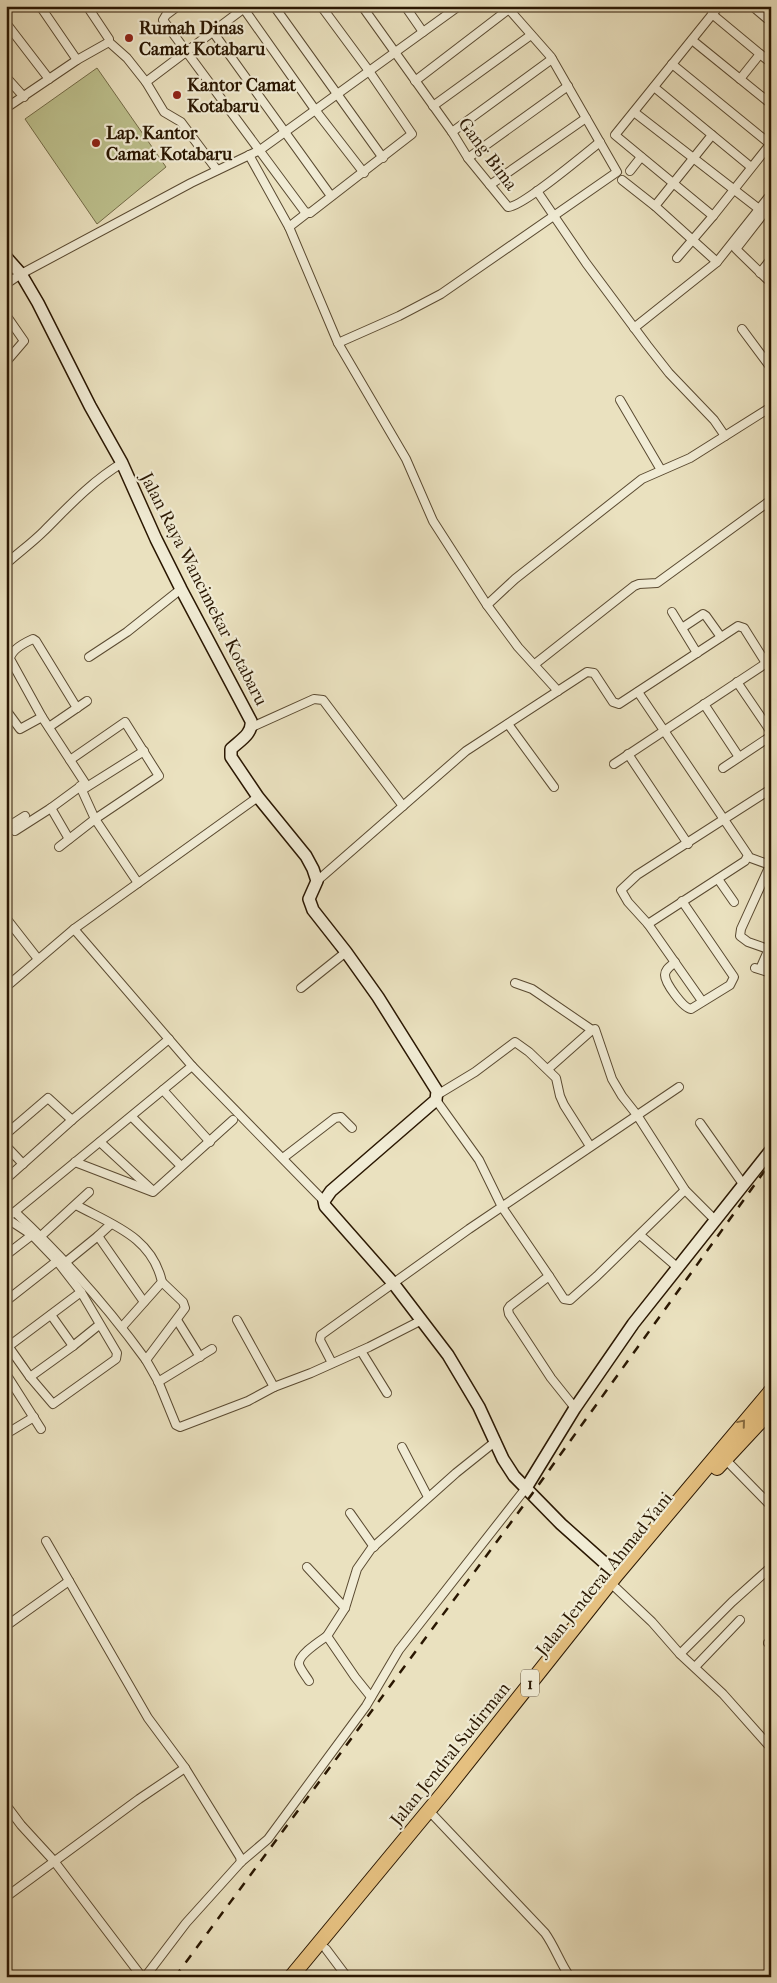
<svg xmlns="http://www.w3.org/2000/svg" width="777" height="1983" font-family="'IM FELL French Canon',serif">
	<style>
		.garden { fill: #bdc18e; stroke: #746c48 }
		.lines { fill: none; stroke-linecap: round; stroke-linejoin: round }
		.street-casing { stroke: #5a4a31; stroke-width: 10 }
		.secondary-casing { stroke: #2a1702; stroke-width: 14 }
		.highway-casing { stroke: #2a1702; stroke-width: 16 }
		.street { stroke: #f1ecd5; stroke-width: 8 }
		.secondary { stroke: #f1ecd5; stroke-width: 11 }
		.highway { stroke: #e5c080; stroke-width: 14 }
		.rail { stroke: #2a1702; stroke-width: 2.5; stroke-dasharray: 9 9; stroke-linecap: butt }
		.oneway { stroke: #886c41 }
		.poi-dot { fill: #8f2418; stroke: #f1ecd5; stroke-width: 2 }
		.labels { text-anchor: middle; stroke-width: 4.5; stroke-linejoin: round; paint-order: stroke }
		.shield { fill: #f1ecd5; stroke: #665741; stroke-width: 1 }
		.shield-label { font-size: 16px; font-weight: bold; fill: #2a1702 }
		.poi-label { font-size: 18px; font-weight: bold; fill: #2a1702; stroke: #f1ecd5; text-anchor: start }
		.street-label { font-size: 18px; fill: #2a1702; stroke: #f1ecd5 }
	</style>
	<rect width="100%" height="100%" fill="#eae1bf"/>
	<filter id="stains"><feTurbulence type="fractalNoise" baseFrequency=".004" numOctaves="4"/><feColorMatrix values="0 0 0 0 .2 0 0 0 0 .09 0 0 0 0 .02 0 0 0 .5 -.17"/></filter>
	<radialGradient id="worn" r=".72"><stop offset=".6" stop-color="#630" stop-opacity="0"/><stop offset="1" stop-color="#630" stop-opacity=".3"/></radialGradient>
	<polygon class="garden" points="97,68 166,167 97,224 25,119"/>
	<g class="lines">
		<g class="street-casing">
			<g id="street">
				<polyline points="40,6 77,60"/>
				<polyline points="178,6 166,15 163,20 305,212 310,213 412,134 369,71 321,6"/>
				<polyline points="274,6 383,158"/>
				<path d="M362,6L452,132L468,158L508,207C521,208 586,153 600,142"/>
				<polyline points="405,6 423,32"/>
				<polyline points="752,6 771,22"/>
				<polyline points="244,9 316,111 364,173"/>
				<polyline points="712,14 771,63"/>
				<polyline points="6,23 49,79"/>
				<polyline points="213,32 331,196"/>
				<polyline points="692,40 771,104"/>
				<polyline points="109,42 127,58 146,82 164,112 181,122 217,170"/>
				<polyline points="672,64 770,144"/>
				<polyline points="6,77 24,97"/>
				<polyline points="740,79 760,54"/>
				<polyline points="415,81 509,9"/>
				<polyline points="146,82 247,6"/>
				<polyline points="654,87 751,167"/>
				<polyline points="433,106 531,35"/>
				<polyline points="6,108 77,60 109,42 109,39 87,6"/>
				<polyline points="634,112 759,209"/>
				<polyline points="452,132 552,59"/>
				<polyline points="249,155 289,227"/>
				<polyline points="468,158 568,86"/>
				<polyline points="630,171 641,157"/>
				<polyline points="622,180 655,206 717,262"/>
				<polyline points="490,185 586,118"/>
				<polyline points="537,191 586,263 647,345 669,373 714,420 725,436 690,458 642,479 515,579 487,605 518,647 558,691"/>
				<polyline points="771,204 736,249 771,283"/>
				<polyline points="655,206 712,135"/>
				<polyline points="307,213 289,227 338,343 406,459 433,521 487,605"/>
				<polyline points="713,216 615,135 719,6"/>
				<polyline points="677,258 713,216 771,143"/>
				<polyline points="760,273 771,259"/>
				<polyline points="6,284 21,274 191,183 260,150 459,6"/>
				<polyline points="6,315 24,341 6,362"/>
				<polyline points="634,328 717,262 771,194"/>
				<polyline points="742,329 771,368"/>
				<polyline points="338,343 399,316 441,294 617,172 551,57 506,6"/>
				<polyline points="620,400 661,470"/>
				<polyline points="725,436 771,407"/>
				<path d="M6,564C18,553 32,543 44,531C69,506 91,482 122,463"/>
				<polyline points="672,612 697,653"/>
				<polyline points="682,628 703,614 706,616 721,637"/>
				<polyline points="89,657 127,632 181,589"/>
				<polyline points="535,664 634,586 639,584 657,583 771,500"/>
				<polyline points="737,682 771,732"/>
				<polyline points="638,692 748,855 745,861 648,924"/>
				<polyline points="704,704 739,757"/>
				<polyline points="6,710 20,729 42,717"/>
				<polyline points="508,724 554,787"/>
				<polyline points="49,727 87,701"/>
				<polyline points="252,727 314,699 323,700 403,806"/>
				<polyline points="628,754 688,844"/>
				<polyline points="614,764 771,660"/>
				<polyline points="723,768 771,736"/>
				<polyline points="80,786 95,819 138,883"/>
				<polyline points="82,790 144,751"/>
				<polyline points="51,808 69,839"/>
				<polyline points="6,828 25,816"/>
				<path d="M15,831L51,808L85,783L42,717L10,659C11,650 24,643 33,639L36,641L77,708"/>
				<polyline points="59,847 95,819 159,776 125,722 70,760"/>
				<polyline points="748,857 770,865"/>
				<polyline points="718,879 734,902"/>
				<polyline points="317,881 466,751 587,672 594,673 613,702 619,704 738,626 744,628 766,663"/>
				<polyline points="6,918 38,959"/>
				<polyline points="74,929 258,797"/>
				<polyline points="768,949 748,942 740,936 741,929 771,863"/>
				<path d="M675,962C671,966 665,969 665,975C665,983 683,1008 691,1009L730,985L734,977L682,901"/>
				<polyline points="755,968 771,973"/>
				<polyline points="760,969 771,944"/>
				<polyline points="515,983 532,989 592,1030"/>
				<polyline points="6,987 74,929 192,1066 324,1201"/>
				<polyline points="301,988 346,952"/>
				<polyline points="702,1001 648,924 628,902 621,890 637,875 771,789"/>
				<polyline points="548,1069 592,1030 595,1029 612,1079 622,1096 637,1115 685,1190 715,1220"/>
				<polyline points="163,1090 210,1142"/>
				<polyline points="437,1095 475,1072 515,1042 529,1052 556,1078 560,1096 564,1105 590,1146"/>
				<polyline points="436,1100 479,1160 502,1207 549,1276 510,1306 508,1309 509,1314 551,1378 575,1408"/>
				<polyline points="132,1117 181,1166"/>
				<polyline points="700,1123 743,1184"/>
				<polyline points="6,1134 48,1098 72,1120"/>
				<polyline points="100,1142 152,1190"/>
				<polyline points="6,1146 23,1164"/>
				<polyline points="283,1158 335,1118 341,1117 352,1128"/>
				<polyline points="75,1162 153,1192 233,1120"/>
				<polyline points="6,1179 72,1120 169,1039"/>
				<path d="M76,1205C113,1225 152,1237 162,1282L122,1327"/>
				<path d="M15,1212C63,1257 107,1306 146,1360L185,1308L183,1302L162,1282"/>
				<polyline points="12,1214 192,1066"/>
				<polyline points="6,1218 32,1235 57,1261 81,1292 117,1353 116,1359 53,1404 30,1377 6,1343"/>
				<polyline points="640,1235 677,1267"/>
				<polyline points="41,1236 89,1192"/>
				<polyline points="98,1236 144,1302"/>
				<polyline points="6,1255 32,1235"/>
				<polyline points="66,1262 98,1236 111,1224"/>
				<polyline points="549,1276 564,1299 570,1300 597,1276 685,1190"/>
				<polyline points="6,1301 57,1261"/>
				<polyline points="51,1315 73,1346"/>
				<polyline points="177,1320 200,1357"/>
				<polyline points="237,1320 274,1387"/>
				<polyline points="9,1346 81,1292"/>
				<polyline points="361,1351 387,1393"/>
				<polyline points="146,1360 158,1381 176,1425 180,1427 248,1401 274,1387 311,1373 369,1347 422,1320"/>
				<polyline points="332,1363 320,1340 321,1335 469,1229 679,1087"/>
				<polyline points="6,1374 41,1429"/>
				<polyline points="30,1377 73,1346 99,1325"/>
				<polyline points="158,1382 212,1349"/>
				<polyline points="6,1434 34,1417"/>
				<polyline points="402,1447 428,1497"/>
				<polyline points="725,1459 771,1506"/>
				<polyline points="350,1513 374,1547"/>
				<polyline points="307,1567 345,1608"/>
				<polyline points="616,1588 652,1622 680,1654 723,1694 771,1748"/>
				<polyline points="6,1626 69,1581"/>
				<polyline points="768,1643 771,1641"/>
				<polyline points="680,1654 732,1602 771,1567"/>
				<polyline points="695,1667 740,1620"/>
				<path d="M309,1681C306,1676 300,1669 299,1664C298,1655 320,1641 327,1636"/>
				<polyline points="371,1697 355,1677 327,1636 345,1608 357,1569 371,1549 456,1473 496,1441"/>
				<polyline points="185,1768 240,1857 241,1862"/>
				<polyline points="6,1805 21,1825 54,1861 142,1977"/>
				<path d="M433,1815L545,1933C555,1947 560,1963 570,1977"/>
				<polyline points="6,1897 139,1799 185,1768 148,1718 46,1541"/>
				<polyline points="326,1949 347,1977"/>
				<polyline points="145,1977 186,1923 241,1862 268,1839 366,1706 399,1650 526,1488"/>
			</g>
		</g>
		<g class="secondary-casing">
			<g id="secondary">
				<path d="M6,257L21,274L38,303L90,406L122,463L156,539L181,589L251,721C253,734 239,741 231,749V757L258,797L306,856L313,869L317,881L309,899L313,910L346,952L378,997L437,1091L436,1100L331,1191L324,1201L325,1206L393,1283L448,1355L479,1407L503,1459L514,1476L561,1524L617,1574"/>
				<polyline points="526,1488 575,1408 633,1324 771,1150"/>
			</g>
		</g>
		<g class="highway-casing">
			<g id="highway">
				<polyline points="717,1468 771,1410"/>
				<polyline points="291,1977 444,1792 617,1574 771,1391"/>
			</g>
		</g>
		<use href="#street" class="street"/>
		<use href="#secondary" class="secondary"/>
		<use href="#highway" class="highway"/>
		<polyline class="rail" points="175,1977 532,1494 771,1162"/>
	</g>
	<defs><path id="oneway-chevron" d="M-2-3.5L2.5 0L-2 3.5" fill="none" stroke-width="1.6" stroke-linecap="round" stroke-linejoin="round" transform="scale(1.25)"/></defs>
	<use class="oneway" href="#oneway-chevron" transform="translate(742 1423) rotate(-50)"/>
	<g class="poi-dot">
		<circle cx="129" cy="38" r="5"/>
		<circle cx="177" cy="95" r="5"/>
		<circle cx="96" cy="143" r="5"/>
	</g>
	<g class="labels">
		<rect class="shield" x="521" y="1669.5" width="18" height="27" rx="4"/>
		<g class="shield-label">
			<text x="530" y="1689">1</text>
		</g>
		<g class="poi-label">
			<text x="139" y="34">Rumah Dinas<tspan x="139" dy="21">Camat Kotabaru</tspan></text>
			<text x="187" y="91">Kantor Camat<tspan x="187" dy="21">Kotabaru</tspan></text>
			<text x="106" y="139">Lap. Kantor<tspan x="106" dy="21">Camat Kotabaru</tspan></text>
		</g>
		<g class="street-label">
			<text transform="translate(488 154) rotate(53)" y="6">Gang Bima</text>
			<text transform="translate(204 589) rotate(63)" y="6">Jalan Raya Wancimekar Kotabaru</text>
			<text transform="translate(604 1574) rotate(-51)" y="6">Jalan Jenderal Ahmad Yani</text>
			<text transform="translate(450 1754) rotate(-51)" y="6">Jalan Jendral Sudirman</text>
		</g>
	</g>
	<rect width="777" height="1983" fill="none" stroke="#eae1bf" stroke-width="25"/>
	<rect x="8" y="8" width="762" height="1968" fill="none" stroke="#2a1702" stroke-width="2.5"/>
	<rect x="12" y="12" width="752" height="1958" fill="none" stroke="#2a1702"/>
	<rect width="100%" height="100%" filter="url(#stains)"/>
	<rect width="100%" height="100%" fill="url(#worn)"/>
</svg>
